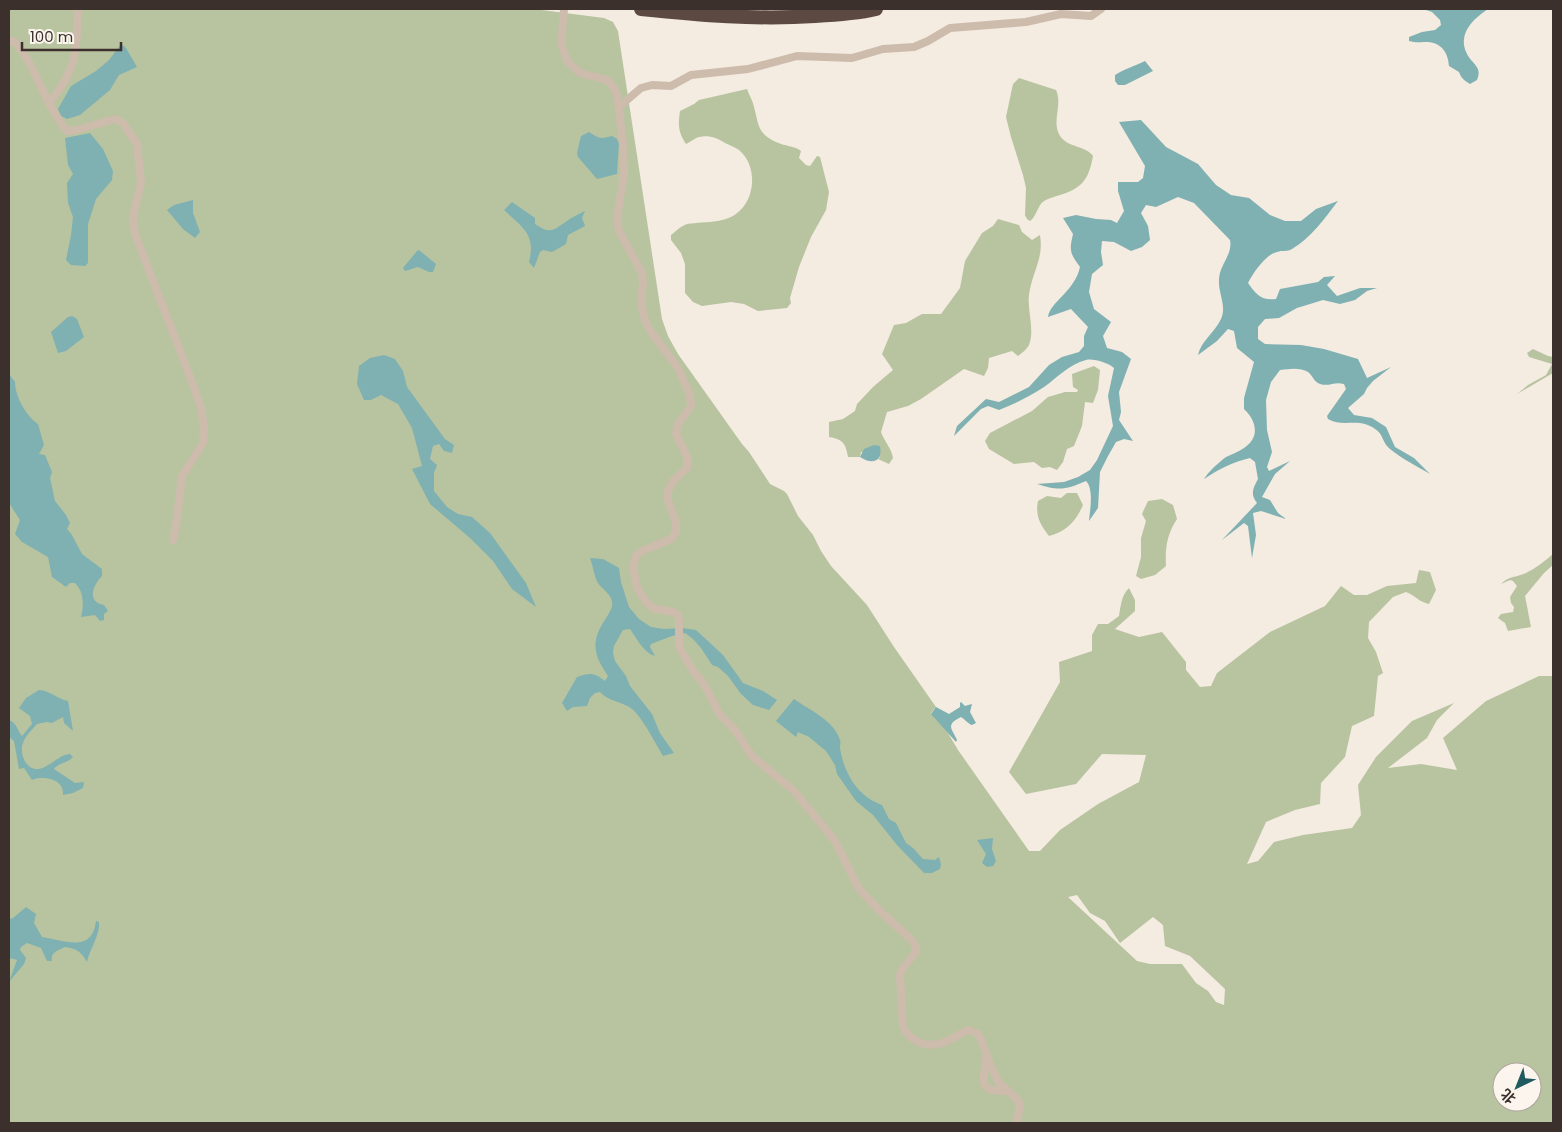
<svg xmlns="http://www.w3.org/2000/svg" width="1562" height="1132" font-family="Poppins,'Noto Sans SC',sans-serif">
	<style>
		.green { fill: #b8c4a0; fill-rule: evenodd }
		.water { fill: #7fb0b2 }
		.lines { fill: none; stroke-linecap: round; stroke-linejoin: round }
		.street { stroke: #cdbbac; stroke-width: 8 }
		.highway { stroke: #5c4a42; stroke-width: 14 }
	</style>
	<rect width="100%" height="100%" fill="#f4ebe1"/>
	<g class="green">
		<path d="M9,9H534L604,18L613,22L618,31L662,319L668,336L678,354L742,444L749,452L770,484L784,491L787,494L798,516L813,535L821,551L831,566L867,605L894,647L936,707L931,713L945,728L958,750L1029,851H1040L1060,830L1098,804L1139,782L1146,755L1102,754L1076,784L1026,794L1009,772L1060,682L1059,662L1092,651V635L1098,624H1108L1119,616C1121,605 1121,596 1129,588L1135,600V611L1115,629L1139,637L1162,632L1186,662V670L1200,687L1211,686L1217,673L1270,632L1325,606L1341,586L1354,595H1367L1387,586L1416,583L1419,570L1430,572L1436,590L1429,604C1419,602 1416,596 1406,592L1393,597L1369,622L1368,638L1376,652L1383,673L1378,676L1374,716L1352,726L1345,757L1321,783L1320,804L1295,810L1266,822L1247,864L1258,861L1274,842L1303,835L1352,828L1361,815L1358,785L1376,757L1412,721L1454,703L1437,720L1427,738L1388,768L1421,764L1457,770L1443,738L1486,701L1539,676H1553V1122L9,1123ZM1077,895L1090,913L1105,921L1120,943L1153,917L1163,925L1165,946L1190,956L1225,989L1224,1005L1216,1002L1208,991L1196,983L1182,964H1150L1137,961L1068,897ZM1502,1072H1532V1102H1502Z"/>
		<path d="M1019,78L1056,90C1063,105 1051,121 1060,136C1068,148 1085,145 1093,156C1089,177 1084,187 1063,194C1057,196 1049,198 1044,201C1037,206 1037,216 1030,221L1027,219L1025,215L1026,188L1023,175L1011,137L1006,117L1013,84Z"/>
		<path d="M747,89C749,95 753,101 754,107C759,125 757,133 776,142C784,146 795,146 801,151L799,158L806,165L810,166L817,156L820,157L829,192L826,210L811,237L799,267L790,298L791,303L787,308L758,311L744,304L731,302L702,306L693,302L685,293V264L681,253L671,240V235C676,231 681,226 687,224C707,221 730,225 744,206C756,190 755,163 739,150C735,147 729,145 725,143C717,138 709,135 699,137C695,138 690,142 686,144C678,132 678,125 680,111L694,104L699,100Z"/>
		<path d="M998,219L1019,225L1022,232L1032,240L1040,235C1044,259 1032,272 1029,295C1027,310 1035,330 1029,345C1027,349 1022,353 1018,356L1012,351L989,358L988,368L984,376L964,369L921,399L908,406L887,412L881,432C884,441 892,449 893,458L889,464L878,459L880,457L861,452L860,457H848C846,443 842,439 829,437V422L843,419L855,411L857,404L873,387L893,370L882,354L894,325L906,323L922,314H941L960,288L965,261L982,233L993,226Z"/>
		<polygon points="1533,349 1548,356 1553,357 1553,373 1517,394 1528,385 1546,375 1552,364 1529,357 1527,353"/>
		<polygon points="1094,366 1100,370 1098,390 1093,403 1085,402 1082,426 1074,446 1067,449 1063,462 1057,470 1050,467 1042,468 1034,462 1014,464 989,449 985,441 990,433 1032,411 1048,397 1065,392 1077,392 1078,390 1073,387 1072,374"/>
		<path d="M1067,493H1077L1083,505C1076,521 1066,532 1049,536C1040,525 1035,515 1038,501L1047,496L1061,498Z"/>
		<path d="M1162,499L1173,505L1177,519C1167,534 1165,548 1166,566L1155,575L1141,579L1136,576L1141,557V538L1146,521L1142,514L1148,501Z"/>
		<path d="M1553,554V565L1544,573L1525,596L1531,627L1508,631L1505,623L1498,618L1501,614L1513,612L1514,607L1511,603L1510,597L1517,586L1513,581L1510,580L1501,584C1508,576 1518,577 1526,573C1536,568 1545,561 1553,554Z"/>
	</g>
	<g class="water">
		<path d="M1423,9H1488C1473,19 1457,34 1467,54C1472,64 1483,67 1477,80L1470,84C1465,81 1461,78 1459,72L1449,66C1448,52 1441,42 1426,42C1419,42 1416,43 1409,41V37L1422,32L1435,30L1441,25L1440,20L1432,12Z"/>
		<polygon points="121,44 126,48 137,67 119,75 110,90 80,115 67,119 61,116 58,109 71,86 96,71 109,60"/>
		<path d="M1145,61L1153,71L1125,85H1118L1115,81V75C1124,69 1135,66 1145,61Z"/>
		<path d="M1141,120L1166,147L1198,164L1216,185L1231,195L1249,198L1270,215L1285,221H1301L1316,209L1338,201C1324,219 1312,237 1292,249C1287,252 1282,250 1277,252C1266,254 1253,273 1248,283C1256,294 1261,301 1276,299L1280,289L1318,282L1324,277L1335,276L1327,285L1337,296L1360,288H1377L1367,291L1355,300L1340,304L1323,300L1297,308L1279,318L1265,319L1258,327V339L1265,344L1301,345L1324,349L1358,359L1367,378L1391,367L1373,381L1367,388L1364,394L1348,408L1354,415L1372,418L1386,427L1395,447L1414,458L1430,474C1417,466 1402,459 1390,449C1380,440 1385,433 1370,426C1356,419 1341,427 1328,419L1327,416L1346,389L1344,384C1334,381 1330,387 1320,384C1314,382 1313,376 1308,372C1300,367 1289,369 1280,370L1271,382L1266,400L1267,430L1272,452L1267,467L1269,471L1290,461L1275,474L1262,497L1270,500L1278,513L1286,519L1261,511L1253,513L1256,535L1252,558L1248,526L1244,523L1222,540L1257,503C1250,494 1253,488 1258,479L1255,462L1250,458C1233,462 1219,469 1204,479C1210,470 1217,464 1226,457C1232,454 1238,452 1244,448C1260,438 1257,421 1244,409V398L1254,362L1237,348L1234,331L1228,329L1217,341L1198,355C1201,341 1215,332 1221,319C1227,306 1218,293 1219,280C1219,265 1233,255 1230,240L1194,203L1178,197L1156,207L1146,205L1141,213L1148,226L1150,240L1142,247L1131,251L1114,242L1102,241L1101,252L1103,265L1092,274L1089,292L1094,309L1111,322L1103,336L1107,348L1122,352L1131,359L1119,392L1121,412L1119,420L1133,441L1124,439L1116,442L1108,456L1100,472L1098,508L1089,521C1090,510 1094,489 1086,481C1065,490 1059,491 1037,484L1064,482L1078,477L1090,470L1097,460L1113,426L1108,396L1114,368C1109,363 1093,358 1086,360C1069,364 1057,378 1044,387C1030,396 1015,404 999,410L988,406L981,409L954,436L957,426L986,399L999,402L1029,387L1049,365L1062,357L1079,352L1084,346V336L1088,327L1071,309L1048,317C1050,302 1075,291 1080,267C1070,253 1069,251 1073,234L1063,218L1076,215L1096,219L1111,220L1117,223L1124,211L1118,191V182H1138L1143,178L1145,166L1119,122Z"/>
		<path d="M589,132C600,139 600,139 612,136L617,139L619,143L617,174L597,179L578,157L577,153L581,136Z"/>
		<polygon points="90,133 103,149 113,171 112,180 96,199 88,224 88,263 85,266 71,265 66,260 71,235 73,217 68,203 67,183 73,174 68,165 65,138"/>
		<polygon points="193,200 193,213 200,232 195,238 183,229 167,210 174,205"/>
		<path d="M512,202L535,218V224C551,235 553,230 567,221C572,217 579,214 585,211L582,218L585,226L568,235L566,244L552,252L543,250L540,252L534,268L529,262C536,234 523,228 504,210Z"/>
		<polygon points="419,250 436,264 433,272 429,272 418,267 405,271 403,268 417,251"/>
		<polygon points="72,316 77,319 84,337 66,351 58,353 51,332 68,317"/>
		<polygon points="384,355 395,359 403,371 407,387 445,439 454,445 452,453 444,451 439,444 433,446 430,459 437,465 434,473 434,491 447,507 458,514 472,517 490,533 526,583 536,607 512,589 493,561 470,538 430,504 412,469 422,466 412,428 398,404 381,395 371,400 364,400 357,384 359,366 370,358"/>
		<path d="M9,374L15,382C15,396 26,416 38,424L44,445L39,454L45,455L52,472L50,478L55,501L66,515L70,523L67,529L72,535L82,554L102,569V576C93,585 86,602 104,605L108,611L104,614V620L100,621L95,615L81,617C84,605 84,592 75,583H70L66,587L52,577L48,557L22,542L15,534L20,520L9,503Z"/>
		<path d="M874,445L880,446C883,462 872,465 860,457L864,449Z"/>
		<path d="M590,558L603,559L619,568L621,582L629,607L639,619L651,627L664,629L682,628L696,630L723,655L743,683L763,691L777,700L769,710L753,705L741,694L728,676L718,667L712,665L701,648L693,639L685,633L672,636L651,644L650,647L655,656C644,653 637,639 630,629L623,630L614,646L613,653L615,661L626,676L630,686L652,714L660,733L674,753L663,756C656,744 642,717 632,709C622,701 609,702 600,692L595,693L590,698L587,706L573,707L567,711L562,703L577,677C590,673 593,672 605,681L608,676C595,657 590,644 603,623C606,618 611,611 612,606C614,596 603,590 598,583C594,576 593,566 590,558Z"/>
		<path d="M39,690C49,690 58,699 68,701L73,731L64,723L63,717L52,723L47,722L37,724C32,730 25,736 23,743C19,753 26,771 39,769C50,767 58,755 70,754L73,757C68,763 58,763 54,769L75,783L84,782L83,788L73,793L63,795C63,792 63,789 61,786C56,778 40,776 32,780L24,768L19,769L14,741L9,737V720C17,723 17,730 22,736L32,724L30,716L19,708L26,698Z"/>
		<path d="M794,699C809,710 834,720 840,740C841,742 840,745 840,748C844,773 857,796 882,805L889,819L896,823L906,843L913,848L923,859L935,860L939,857L941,864L940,869L932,873H924L897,845L873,815L856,801L837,774L835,765L826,751L809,737L798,732L796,737L776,721Z"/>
		<path d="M961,702L965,706L972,704L970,712L976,723L972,725C968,724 965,719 961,717C945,725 952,728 957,740L956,742L931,714L936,707L949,714L960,707V703Z"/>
		<polygon points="993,838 992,849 996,861 993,866 987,867 982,863 986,854 977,840"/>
		<path d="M26,907L36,914L34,923L42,937C64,940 92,954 96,921L99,922C100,936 90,948 87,962C81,952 78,949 65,947C59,950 50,952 52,961H47L41,948L27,943L21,947L20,950L26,958L24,964L9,982L17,960L9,958V919L13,918Z"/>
	</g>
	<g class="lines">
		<g class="street">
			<path d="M564,9L561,44L568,62L580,73L607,80L614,88L617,95L623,144L624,174L617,217L619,231L642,273L643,283L641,304L645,320L649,329L678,368L690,395L691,406L678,424L676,434L688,459L687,468L674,480L668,491V500L676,523V532L671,539L642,551L636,556L633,566L637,588L646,602L653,608L673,612L678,615L679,620V647L693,671L704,684L720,715L735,730L752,756L794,791L835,841L859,889L882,913L912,940L916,947V952L902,969L900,975L903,1027C907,1035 913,1040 921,1043C940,1049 951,1038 968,1030L977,1033L981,1039L991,1067L999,1083L1017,1099L1020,1105L1017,1123"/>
			<path d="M9,41H14C32,60 40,89 54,112C58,118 61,125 67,131L76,130L115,119L123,123L137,144L141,183L133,216L135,234L192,382L201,408L204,427L203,443L182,476L176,526L173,540"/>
			<path d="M49,103C77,69 76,54 78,11L79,9"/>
			<polyline points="620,106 641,88 652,85 671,86 691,75 748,69 797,56 852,58 883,49 914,47 928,41 950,28 1026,22 1061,14 1091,16 1101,9"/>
			<path d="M986,1057C985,1079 975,1092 1006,1091"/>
		</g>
		<path class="highway" d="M641,9C699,15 756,20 815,16C835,15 855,14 876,9"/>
	</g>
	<rect width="1562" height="1132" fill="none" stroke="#3b302b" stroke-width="20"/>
	<g transform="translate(1517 1087) rotate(223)"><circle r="24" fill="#fbf5ee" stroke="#aea6a0"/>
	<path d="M0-4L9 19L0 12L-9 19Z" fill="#1f5a5e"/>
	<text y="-8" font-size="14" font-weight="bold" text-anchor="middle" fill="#3b302b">北</text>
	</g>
	<path d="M22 42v8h99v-8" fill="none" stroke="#3b302b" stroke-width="2.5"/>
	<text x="30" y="42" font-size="15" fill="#3b302b" stroke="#fbf5ee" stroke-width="4" paint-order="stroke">100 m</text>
</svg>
